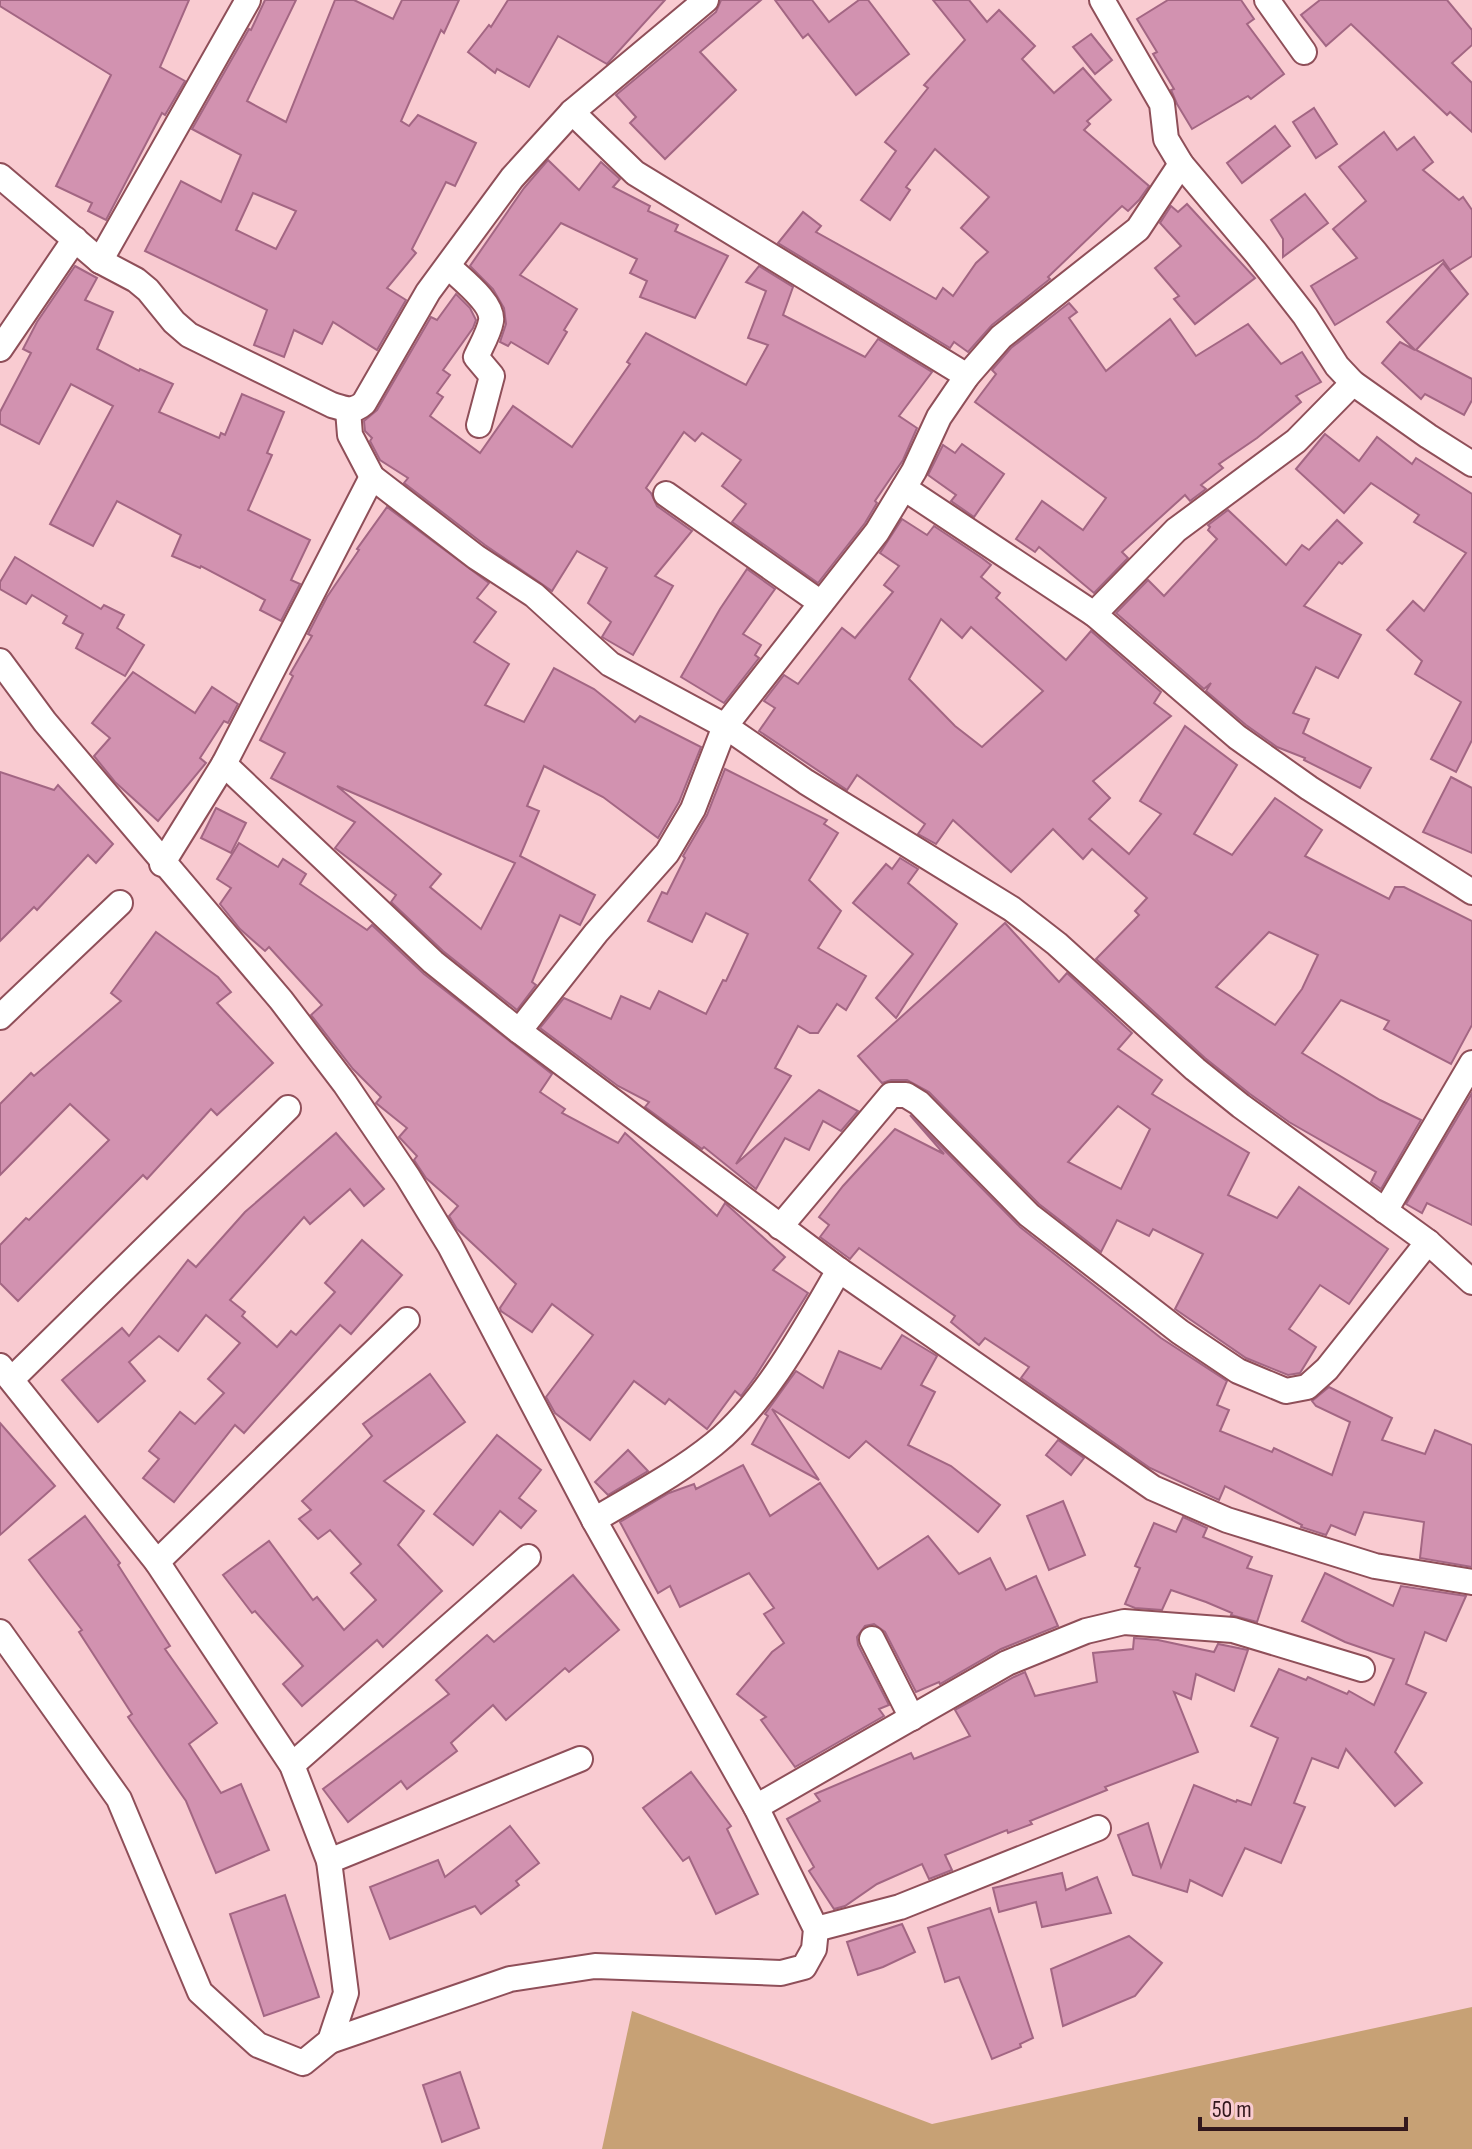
<svg xmlns="http://www.w3.org/2000/svg" width="1472" height="2149" font-family="'Sofia Sans Condensed',sans-serif">
	<style>
		.green { fill: #c7a175 }
		.building { fill: #d292b0; stroke: #a36683; stroke-width: 2; fill-rule: evenodd }
		.lines { fill: none; stroke-linecap: round; stroke-linejoin: round }
		.minor-casing { stroke: #8f4f59; stroke-width: 28 }
		.minor { stroke: #fff; stroke-width: 24 }
	</style>
	<rect width="100%" height="100%" fill="#f9cbd1"/>
	<polygon class="green" points="1472,2007 1472,2149 602,2149 632,2011 932,2124"/>
	<g class="building">
		<polygon points="0,0 189,0 160,67 185,81 165,115 162,113 106,220 88,211 92,203 56,186 111,75 0,6"/>
		<path d="M265,0H296L247,101L286,122L335,0H354L393,19L402,0H459L444,33L441,30L401,121L409,126L418,115L476,143L455,186L446,182L412,249L416,253L387,288L406,300L377,350L333,322L322,344L294,330L284,357L254,345L267,310L145,251L181,181L221,202L241,155L192,129L249,29L251,30ZM253,193L296,211L276,249L236,230Z"/>
		<polygon points="508,0 665,0 607,64 558,36 529,87 497,69 495,73 468,52 489,25 491,27"/>
		<polygon points="721,0 761,0 700,52 736,90 665,159 630,123 636,117 616,95 716,12"/>
		<polygon points="775,0 812,0 829,22 859,0 868,0 909,54 856,95 808,34 803,38"/>
		<polygon points="933,0 969,0 987,22 999,10 1035,46 1022,59 1054,93 1083,68 1111,100 1087,121 1090,124 1084,130 1149,186 1139,200 1128,211 1122,206 1048,277 1050,279 992,325 968,352 954,342 950,348 778,243 803,212 821,226 816,232 936,299 943,288 953,296 976,263 988,252 961,228 989,197 935,149 906,187 910,190 890,220 861,200 896,151 885,142 928,88 924,85 965,40"/>
		<polygon points="1168,0 1241,0 1254,19 1247,24 1284,74 1251,99 1248,96 1192,129 1177,104 1171,90 1174,89 1153,54 1157,52 1137,19"/>
		<polygon points="1320,0 1447,0 1472,30 1472,45 1452,63 1472,83 1472,132 1450,112 1447,115 1351,24 1326,46 1301,15"/>
		<polygon points="1091,34 1112,60 1095,74 1073,47"/>
		<polygon points="1314,108 1337,144 1316,158 1293,122"/>
		<polygon points="1275,126 1290,146 1242,183 1227,163"/>
		<polygon points="1384,132 1397,150 1414,137 1433,162 1423,170 1459,200 1463,197 1472,210 1472,256 1450,270 1443,260 1335,325 1311,286 1357,258 1333,229 1366,201 1339,167"/>
		<polygon points="548,160 579,190 601,162 620,179 613,187 650,206 648,211 678,225 675,231 728,256 695,318 640,297 647,281 630,273 637,259 561,223 520,275 577,309 564,330 567,332 548,364 511,342 508,346 500,342 506,324 504,308 493,289 470,266 524,188"/>
		<polygon points="1305,194 1328,223 1283,257 1283,239 1271,220"/>
		<polygon points="1187,204 1255,278 1195,324 1174,299 1179,296 1155,268 1181,246 1160,223 1171,206 1178,212"/>
		<polygon points="1443,263 1468,294 1416,350 1472,379 1472,400 1464,415 1425,394 1421,399 1382,363 1400,342 1415,350 1387,322"/>
		<polygon points="75,266 97,278 85,300 113,312 97,349 139,371 140,369 173,384 159,412 219,438 221,433 225,435 242,394 284,412 267,453 272,455 248,510 310,540 291,580 300,584 281,621 260,610 265,600 201,566 200,568 172,556 181,535 117,501 93,546 50,524 113,406 71,384 39,444 0,424 0,412 31,353 23,349 37,322"/>
		<polygon points="759,266 793,287 783,315 865,357 878,339 932,372 899,416 917,428 903,460 875,501 877,503 865,523 818,583 732,522 746,504 722,486 741,460 702,433 695,441 684,432 646,488 651,493 657,506 692,531 655,576 673,586 633,655 602,637 611,622 588,603 607,568 577,551 552,591 485,545 404,483 408,478 380,460 370,441 372,438 365,431 364,421 377,410 431,317 437,320 456,294 470,308 476,320 473,328 443,370 450,375 437,393 443,397 430,416 480,453 513,406 572,447 630,364 627,362 646,333 746,385 768,345 748,338 766,291 746,282"/>
		<polygon points="1069,303 1077,312 1069,318 1106,371 1170,319 1196,356 1248,324 1281,364 1302,352 1321,382 1296,396 1301,402 1257,438 1219,464 1223,468 1201,485 1206,489 1190,501 1185,495 1122,552 1128,558 1094,593 1039,547 1035,552 1016,539 1042,501 1083,530 1106,498 975,402 996,374 992,370 1011,348"/>
		<polygon points="1325,434 1359,461 1377,437 1412,464 1416,458 1472,494 1472,740 1456,772 1431,759 1461,702 1415,674 1422,661 1387,630 1413,601 1424,611 1466,553 1414,522 1419,515 1371,483 1344,513 1296,469"/>
		<polygon points="962,444 1004,474 974,517 951,501 956,495 928,475 943,445 955,453"/>
		<path d="M387,507L489,583L477,598L496,612L474,642L509,664L485,705L524,722L554,668L594,689L635,722L640,716L701,747L679,802L658,838L603,797L544,766L527,806L539,811L520,856L595,895L580,925L560,915L532,982L536,985L517,1010L443,951L391,902L396,895L335,848L355,822L271,778L285,753L260,740L293,676L290,674L312,636L308,634L327,597L359,550L357,549ZM337,786L515,863L481,929L430,887L441,874Z"/>
		<polygon points="1228,510 1286,565 1302,545 1309,550 1337,520 1362,543 1342,564 1339,562 1304,606 1361,635 1338,678 1316,667 1293,713 1309,719 1303,733 1371,768 1360,788 1304,760 1305,758 1277,747 1246,725 1206,691 1211,683 1204,689 1116,613 1148,580 1164,596 1217,539 1208,530 1210,527 1208,525"/>
		<path d="M902,519L927,535L934,526L982,558L991,565L981,577L1000,593L996,598L1066,660L1091,631L1161,692L1154,703L1171,716L1093,781L1110,798L1089,819L1129,854L1161,814L1140,801L1185,726L1237,765L1194,834L1232,855L1275,798L1322,830L1305,856L1389,899L1395,887H1404L1472,921V1025L1451,1064L1384,1029L1389,1021L1341,1000L1302,1053L1380,1100L1421,1120L1381,1189L1371,1182L1376,1172L1289,1122L1250,1094L1205,1058L1096,959L1139,915L1135,911L1147,898L1092,849L1083,859L1053,829L1011,872L953,820L936,844L918,834L925,824L857,775L847,790L759,731L775,708L764,701L784,675L798,684L842,628L855,638L893,592L884,585L899,566L880,553ZM941,619L962,638L971,627L1043,691L982,747L955,726L909,679ZM1269,932L1318,955L1302,989L1275,1025L1216,987Z"/>
		<polygon points="15,557 101,609 104,605 124,615 117,628 144,645 125,676 76,648 83,634 63,623 67,616 32,595 26,604 0,589 0,582"/>
		<polygon points="747,569 775,589 743,634 761,645 755,655 759,658 724,703 681,677 720,609"/>
		<polygon points="133,672 195,713 212,687 238,704 228,723 224,721 200,758 206,763 158,821 115,782 94,756 110,738 92,723"/>
		<polygon points="725,769 827,820 824,824 838,833 809,880 841,911 818,948 866,976 846,1010 837,1004 818,1033 810,1033 798,1026 775,1068 791,1076 736,1164 819,1090 858,1111 841,1131 823,1121 809,1150 785,1138 756,1189 704,1147 702,1149 645,1107 649,1102 618,1086 540,1028 564,998 611,1019 621,996 650,1009 659,991 706,1014 723,980 726,981 748,934 706,913 692,942 648,921 662,892 667,894 685,858 683,856 707,815"/>
		<polygon points="0,772 54,790 58,785 113,844 96,863 88,855 37,910 34,907 0,941"/>
		<polygon points="1451,777 1472,788 1472,853 1423,832"/>
		<polygon points="216,808 246,823 231,853 201,838"/>
		<polygon points="239,843 278,867 283,859 306,874 300,884 367,930 372,925 424,974 552,1074 540,1092 565,1109 562,1113 618,1143 625,1133 717,1216 725,1203 785,1257 773,1270 808,1293 755,1377 741,1396 735,1391 707,1429 669,1399 665,1404 634,1381 590,1440 555,1413 546,1397 593,1335 552,1304 532,1332 501,1311 500,1308 516,1284 457,1229 449,1216 458,1206 426,1178 414,1160 417,1156 399,1137 407,1128 376,1103 381,1097 353,1069 311,1015 322,1005 269,947 265,951 240,929 220,904 231,888 217,879"/>
		<polygon points="900,858 918,869 908,883 957,924 896,1018 876,998 913,954 853,903 886,864 892,869"/>
		<path d="M1005,923L1059,982L1067,973L1132,1033L1118,1049L1162,1080L1152,1094L1249,1153L1228,1195L1277,1218L1299,1187L1388,1249L1349,1304L1320,1285L1289,1329L1316,1347L1300,1373L1288,1375L1246,1358L1175,1309L1203,1254L1153,1229L1149,1236L1117,1220L1101,1252L1039,1204L929,1092L907,1080H891L882,1083L858,1056ZM1118,1106L1150,1129L1121,1189L1068,1162Z"/>
		<polygon points="156,932 218,977 231,992 217,1003 273,1063 217,1115 211,1109 147,1179 143,1175 18,1301 0,1283 0,1245 26,1218 29,1220 109,1140 70,1104 0,1175 0,1104 31,1073 34,1076 121,1001 111,993"/>
		<polygon points="1472,1093 1472,1225 1427,1203 1422,1213 1406,1204"/>
		<polygon points="910,1115 1020,1227 1161,1338 1227,1381 1217,1405 1229,1410 1220,1431 1272,1452 1274,1448 1332,1475 1350,1422 1316,1406 1312,1401 1329,1387 1392,1418 1382,1440 1425,1454 1435,1430 1472,1445 1472,1567 1420,1558 1424,1522 1364,1512 1355,1535 1331,1525 1326,1535 1301,1527 1302,1525 1225,1486 1219,1500 1150,1468 1021,1378 1029,1367 985,1338 979,1345 951,1322 955,1316 859,1248 850,1259 820,1237 829,1225 819,1217 843,1186 895,1129 944,1154"/>
		<polygon points="336,1133 384,1189 364,1206 350,1189 310,1224 304,1217 230,1300 245,1312 242,1316 277,1347 291,1331 296,1335 335,1292 325,1283 362,1240 402,1275 351,1334 340,1325 244,1433 235,1425 174,1502 143,1478 159,1459 149,1451 180,1412 195,1424 224,1393 208,1379 240,1343 206,1315 178,1351 159,1336 129,1362 145,1381 98,1422 62,1380 122,1328 129,1336 188,1260 196,1267 245,1212"/>
		<polygon points="902,1335 937,1356 921,1385 935,1392 908,1445 951,1466 1000,1505 978,1532 866,1441 849,1458 772,1409 819,1480 752,1444 768,1416 765,1414 796,1371 823,1388 839,1351 881,1369"/>
		<polygon points="430,1374 465,1422 384,1481 424,1511 398,1545 442,1591 383,1647 377,1640 302,1706 283,1684 303,1666 255,1611 252,1613 223,1575 269,1541 313,1600 317,1597 344,1630 376,1600 351,1573 361,1564 330,1530 318,1539 299,1519 311,1510 302,1501 372,1436 363,1424"/>
		<polygon points="0,1423 55,1486 0,1535"/>
		<polygon points="497,1435 541,1470 519,1498 536,1511 521,1528 500,1511 473,1545 434,1514"/>
		<polygon points="1058,1440 1084,1458 1071,1475 1046,1455"/>
		<polygon points="628,1450 648,1471 608,1495 595,1482"/>
		<polygon points="743,1465 770,1516 820,1483 878,1569 928,1536 959,1574 990,1558 1006,1590 1036,1576 1058,1626 1001,1649 940,1684 939,1682 916,1692 885,1632 874,1624 865,1626 857,1637 858,1645 889,1705 879,1709 884,1716 795,1767 761,1720 766,1717 737,1694 772,1652 784,1643 764,1614 774,1608 749,1573 680,1607 670,1586 658,1593 620,1522 669,1493 694,1484 696,1489"/>
		<polygon points="1063,1501 1085,1555 1049,1570 1027,1516"/>
		<polygon points="85,1516 120,1563 118,1565 170,1646 165,1649 217,1723 189,1744 221,1793 241,1784 269,1850 216,1873 186,1801 128,1717 132,1714 79,1632 82,1630 29,1560"/>
		<polygon points="1183,1517 1207,1528 1203,1537 1252,1557 1247,1568 1272,1576 1257,1622 1231,1615 1232,1613 1206,1602 1171,1590 1162,1610 1135,1608 1125,1604 1140,1568 1135,1566 1154,1523 1176,1532"/>
		<polygon points="1325,1573 1393,1606 1401,1586 1466,1596 1446,1641 1425,1632 1406,1684 1426,1693 1395,1752 1422,1783 1395,1806 1346,1749 1338,1768 1312,1758 1294,1803 1305,1807 1281,1863 1245,1848 1222,1896 1190,1880 1187,1892 1133,1875 1118,1835 1148,1823 1161,1867 1194,1785 1236,1802 1237,1800 1251,1805 1278,1738 1251,1726 1279,1669 1306,1680 1308,1677 1347,1694 1349,1691 1374,1705 1394,1659 1345,1642 1302,1621"/>
		<polygon points="573,1575 619,1630 569,1672 565,1668 506,1720 493,1705 451,1743 457,1751 407,1789 401,1781 348,1822 323,1789 449,1694 436,1680 487,1635 494,1642"/>
		<polygon points="1134,1638 1158,1640 1214,1652 1218,1644 1248,1650 1234,1691 1196,1674 1191,1699 1174,1692 1198,1752 1105,1787 1107,1790 1030,1821 1032,1824 1008,1833 1007,1830 945,1855 952,1870 942,1874 929,1879 922,1864 877,1884 845,1906 834,1909 809,1871 814,1867 787,1819 820,1801 815,1794 911,1753 914,1759 970,1736 955,1710 1014,1677 1025,1672 1035,1696 1097,1682 1093,1653 1133,1649"/>
		<polygon points="691,1772 731,1826 727,1829 758,1894 716,1914 689,1857 683,1861 643,1808"/>
		<polygon points="510,1826 539,1863 516,1881 519,1885 481,1914 475,1906 390,1939 370,1887 438,1860 445,1877"/>
		<polygon points="1062,1873 1066,1890 1097,1877 1111,1913 1042,1927 1036,1902 999,1912 993,1888"/>
		<polygon points="285,1895 319,1997 264,2016 230,1914"/>
		<polygon points="990,1908 1033,2038 1020,2044 1021,2047 992,2059 959,1977 945,1982 928,1928"/>
		<polygon points="902,1924 915,1952 883,1967 858,1975 847,1942"/>
		<polygon points="1129,1936 1162,1963 1135,1996 1063,2026 1051,1969"/>
		<polygon points="460,2072 479,2128 442,2142 423,2085"/>
	</g>
	<g class="lines">
		<g class="minor-casing">
			<g id="minor">
				<polyline points="1102,0 1162,104 1166,139 1181,164 1256,253 1305,316 1337,366 1353,383 1428,436 1472,464"/>
				<polyline points="1267,0 1304,52"/>
				<polyline points="572,112 635,173 967,376"/>
				<path d="M0,176L100,261L136,280L148,290L174,322L189,335L332,405C345,409 353,413 364,403L428,292L512,178L572,112L706,0"/>
				<polyline points="100,261 248,0"/>
				<path d="M448,266C460,278 494,303 491,321C489,333 481,346 476,357L492,376L479,425"/>
				<polyline points="0,349 75,239"/>
				<polyline points="348,410 350,435 372,477 476,557 534,595 610,664 725,726 806,782 1012,909 1057,944 1195,1069 1241,1106 1428,1242 1327,1369 1307,1387 1286,1391 1238,1371 1180,1332 1029,1215 919,1103 906,1095 891,1095 780,1227"/>
				<polyline points="904,488 1094,614 1176,530 1296,441 1353,383"/>
				<polyline points="666,494 821,603"/>
				<polyline points="1094,614 1237,737 1309,788 1472,892"/>
				<polyline points="0,661 45,722 281,1000 345,1084 408,1177 450,1246 594,1520 756,1807 816,1929 814,1949 804,1967 781,1973 595,1966 510,1979 330,2041"/>
				<polyline points="224,764 433,962 519,1031 839,1270 1153,1488 1227,1520 1375,1566 1472,1582"/>
				<polyline points="162,864 224,764 372,477"/>
				<polyline points="0,1017 120,903"/>
				<polyline points="519,1031 596,933 667,853 693,809 725,726 877,532 914,471 939,417 967,376 1001,337 1138,229 1181,164"/>
				<polyline points="1385,1211 1472,1063"/>
				<polyline points="1428,1242 1472,1282"/>
				<polyline points="0,1366 157,1562 292,1765 329,1861 346,1993 330,2041 303,2063 258,2045 200,1992 119,1799 0,1632"/>
				<polyline points="12,1379 288,1108"/>
				<path d="M594,1520C634,1496 677,1474 714,1444C765,1403 806,1327 839,1270"/>
				<polyline points="157,1562 407,1320"/>
				<polyline points="872,1639 912,1718"/>
				<polyline points="292,1765 528,1557"/>
				<polyline points="756,1807 1007,1663 1086,1631 1124,1622 1233,1630 1362,1669"/>
				<polyline points="329,1861 580,1759"/>
				<polyline points="816,1929 900,1907 1098,1828"/>
			</g>
		</g>
		<use href="#minor" class="minor"/>
	</g>
	<path d="M1200 2117v12h206v-12" fill="none" stroke="#32171c" stroke-width="4"/>
	<text x="1212" y="2117" font-size="24" fill="#32171c" stroke="#f9cbd1" stroke-width="6" paint-order="stroke">50 m</text>
</svg>
